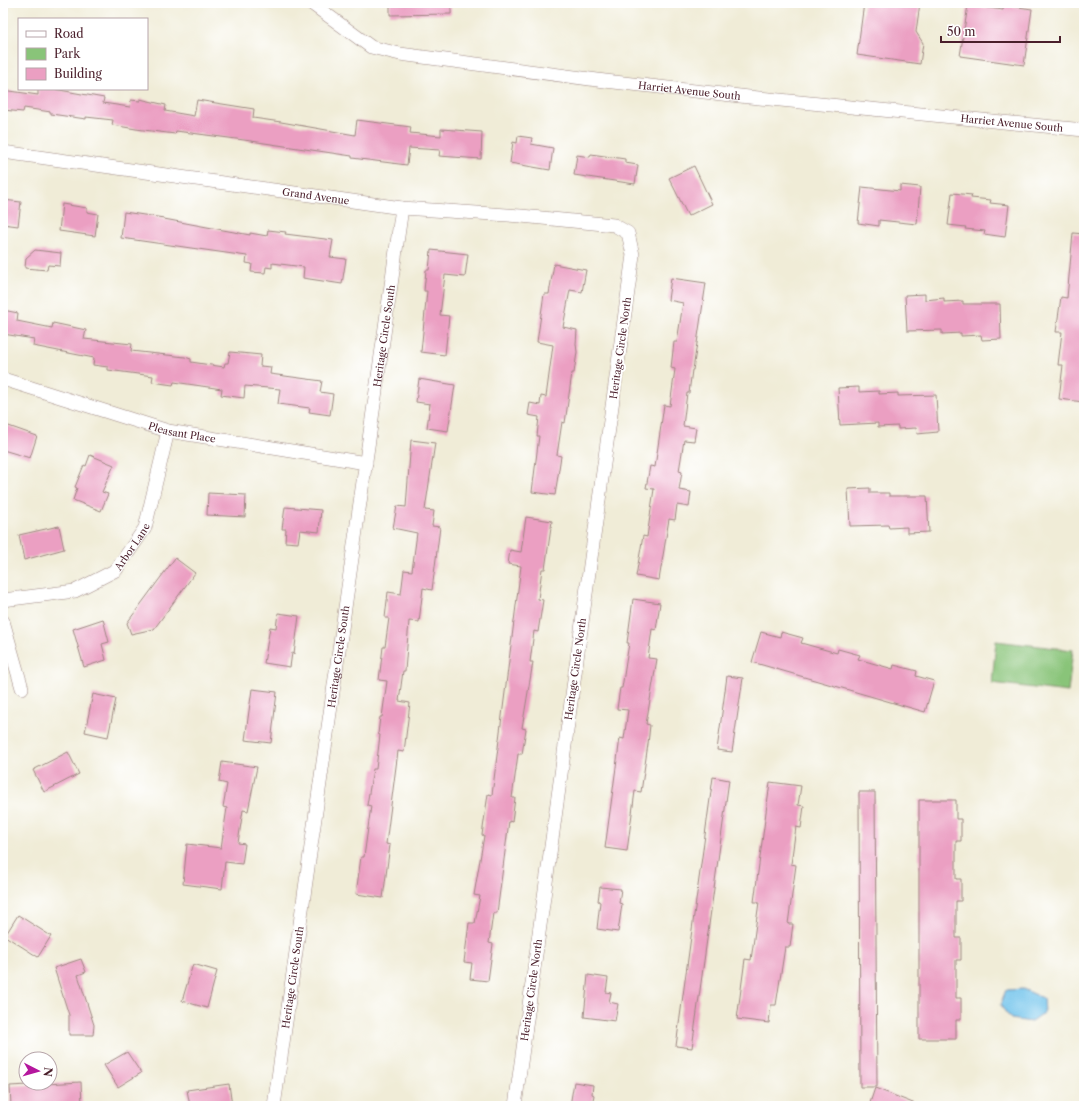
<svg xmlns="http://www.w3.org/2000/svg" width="1087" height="1109" font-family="'Libre Caslon Text',serif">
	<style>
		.green { fill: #89c479; stroke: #6a7252 }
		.water { fill: #6ec2eb; stroke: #5c708b }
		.building { fill: #eb9fc2 }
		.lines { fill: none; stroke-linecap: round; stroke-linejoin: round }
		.minor-casing { stroke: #9d8681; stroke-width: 14 }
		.minor { stroke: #fff; stroke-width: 13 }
		.labels { text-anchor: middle; stroke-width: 4; stroke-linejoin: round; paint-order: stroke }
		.street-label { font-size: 10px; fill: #4a1f2b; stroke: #fff }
	</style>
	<rect width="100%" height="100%" fill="#fff"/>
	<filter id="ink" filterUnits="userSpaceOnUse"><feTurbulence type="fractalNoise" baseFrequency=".025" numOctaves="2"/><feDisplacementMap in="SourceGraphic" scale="8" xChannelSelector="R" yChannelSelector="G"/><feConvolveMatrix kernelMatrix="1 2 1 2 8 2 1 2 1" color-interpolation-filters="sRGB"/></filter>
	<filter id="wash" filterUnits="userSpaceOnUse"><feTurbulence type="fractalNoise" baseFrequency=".012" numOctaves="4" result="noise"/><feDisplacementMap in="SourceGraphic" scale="16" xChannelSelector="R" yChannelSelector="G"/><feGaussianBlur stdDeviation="0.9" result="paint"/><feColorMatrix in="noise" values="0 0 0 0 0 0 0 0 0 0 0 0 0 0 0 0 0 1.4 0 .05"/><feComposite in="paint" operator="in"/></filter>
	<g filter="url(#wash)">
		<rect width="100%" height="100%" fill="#f0ecd7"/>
		<polygon class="green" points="996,641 1073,650 1068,692 992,683"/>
		<polygon class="water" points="1023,989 1043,998 1044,1013 1031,1022 1011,1019 1000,1005 1006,990"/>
		<g id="blocks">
			<g class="building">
				<polygon points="390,3 451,3 451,14 390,15"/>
				<polygon points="864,3 920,3 916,32 923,43 920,64 857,55"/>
				<polygon points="968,5 1003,10 1004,5 1032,9 1024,65 960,56"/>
				<polygon points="38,89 54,89 104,98 103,103 130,107 131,100 140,101 140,99 166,105 165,111 194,116 197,100 254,109 253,118 281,122 355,135 357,120 411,127 410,133 441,136 441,129 482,132 481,159 439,156 440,150 409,148 407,165 352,158 352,156 244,140 176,131 175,134 136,129 112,125 113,120 86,117 86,119 51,114 51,112 24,108 23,112 3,110 3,90 38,95"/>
				<polygon points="518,136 532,138 531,144 553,148 550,170 510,163 513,142 517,143"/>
				<polygon points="591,154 625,159 625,163 638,165 635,184 574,175 577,155 590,157"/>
				<polygon points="694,166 712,204 688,216 669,178"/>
				<polygon points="900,185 920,187 917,224 879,220 879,226 858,223 862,187 900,191"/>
				<polygon points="952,193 972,195 971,198 991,200 990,203 1009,205 1005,237 984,234 985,231 965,229 966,227 948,225"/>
				<polygon points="3,200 21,202 18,226 3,224"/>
				<polygon points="62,204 87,208 87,212 98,214 95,236 59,231"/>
				<polygon points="124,212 164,218 164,219 250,235 250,233 267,236 268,230 286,232 285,234 333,240 330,257 346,259 342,284 303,278 304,267 272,263 272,268 266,267 265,273 251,272 252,264 246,263 247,256 121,238"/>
				<polygon points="1073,233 1084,234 1084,402 1059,399 1063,365 1058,365 1062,332 1056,332 1061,297 1067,298"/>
				<polygon points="35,250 61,253 60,266 48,265 47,270 25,268 26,258"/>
				<polygon points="431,250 468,254 465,277 445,275 440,315 449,316 445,355 421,352 427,291 424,291 426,270 429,270"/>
				<polygon points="554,264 586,270 582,292 570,290 563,327 577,330 576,344 577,352 574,373 572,373 565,423 562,422 557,455 561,456 555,495 532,492 539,436 537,436 539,417 528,415 530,403 540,405 541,396 546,397 553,345 537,342 544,294 549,294"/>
				<polygon points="671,278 706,283 693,370 692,370 689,393 687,393 683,426 696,428 694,441 684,440 679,471 682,472 679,490 691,492 689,507 677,505 675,520 669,519 659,580 636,576 643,536 647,537 654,489 646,488 650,466 655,467 664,405 670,406 675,369 671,368 674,342 677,342 683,303 668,300"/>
				<polygon points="925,294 925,300 944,298 944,302 963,301 963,304 1000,304 1001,339 982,340 981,335 961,336 961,333 942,334 942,330 907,331 905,295"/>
				<polygon points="3,310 18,313 17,321 52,328 53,323 86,330 84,339 132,344 131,351 185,357 191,359 191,362 224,367 225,363 228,363 230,352 261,355 260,366 271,367 270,374 322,381 320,392 333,394 330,415 309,412 310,408 278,404 280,389 245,386 244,398 221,395 222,389 174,382 173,385 152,382 153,376 108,370 108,367 93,365 94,358 33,346 34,339 3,334"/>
				<polygon points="419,379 455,385 448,431 427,428 430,404 416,402"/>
				<polygon points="859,387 859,392 879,391 879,394 898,393 898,396 936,395 938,432 917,434 916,428 898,429 898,426 878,427 878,423 840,425 838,388"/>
				<polygon points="3,424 37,436 30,458 3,450"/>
				<polygon points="411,440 435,443 425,510 434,511 432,526 440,527 432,590 423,588 419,622 409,621 405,671 403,671 399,701 410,703 404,752 398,751 386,844 390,845 383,898 356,894 361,857 364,857 371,806 367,805 373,769 376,769 380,735 378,734 380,717 382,717 387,681 379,680 383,647 385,647 389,618 385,618 388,592 401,594 404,570 412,571 417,533 393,528 397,506 406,507"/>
				<polygon points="90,455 114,465 102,492 108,494 101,511 73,500 77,488 75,487 84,465 86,466"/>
				<polygon points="870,488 870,493 889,493 889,496 927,496 929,532 907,533 907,527 889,528 888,525 850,526 848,489"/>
				<polygon points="208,493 246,495 245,517 207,515"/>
				<polygon points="285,507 321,510 319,532 300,530 298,543 285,542 286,529 282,529"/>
				<polygon points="526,517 552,521 545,569 542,569 538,599 543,600 538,632 534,631 530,662 533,662 522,728 526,729 522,754 518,754 512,798 515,798 512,822 509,821 497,913 493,913 489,943 493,944 488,981 470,979 472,963 464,962 469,923 475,923 480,896 474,895 484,836 482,835 488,794 492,795 521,566 508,564 510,550 521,552"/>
				<polygon points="59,526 64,549 24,560 19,535"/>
				<polygon points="175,558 195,573 154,629 131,634 127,623"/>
				<polygon points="633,599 660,603 656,630 652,629 648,658 657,659 646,724 650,725 648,744 641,792 635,791 627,851 605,848 620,738 624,739 628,710 617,709 620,688 622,688 629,643 627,643"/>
				<polygon points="278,613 299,616 294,654 292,653 290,667 264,663 270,627 276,628"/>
				<polygon points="103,619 109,642 102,644 106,660 84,667 73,629"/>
				<polygon points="761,632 780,637 781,632 803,638 801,643 837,653 838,649 860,655 858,659 893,669 894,665 917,671 916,676 934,681 925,712 752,662"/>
				<polygon points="727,676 743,678 732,752 717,750"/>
				<polygon points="252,689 277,692 271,743 245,740"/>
				<polygon points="93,694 116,699 108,737 85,732"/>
				<polygon points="68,752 79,774 44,792 33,770"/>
				<polygon points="222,762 257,767 248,811 243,810 238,843 245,844 242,864 225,862 222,889 183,884 187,844 221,848 227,808 223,807 227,784 219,782"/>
				<polygon points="713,777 729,780 692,1048 676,1046"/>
				<polygon points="770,782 801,786 798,805 804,806 801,828 796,827 791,864 796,865 788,924 793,924 790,947 785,947 776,1005 771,1005 769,1023 737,1019 745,959 751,960 759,902 754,902"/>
				<polygon points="859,792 875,792 877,1087 860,1087"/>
				<polygon points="919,800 956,800 956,819 961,819 961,841 956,841 956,879 961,879 961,901 956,901 956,938 961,938 961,960 956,960 956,998 961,998 961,1020 956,1020 956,1039 919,1039"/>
				<polygon points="600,887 621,889 619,903 622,904 618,932 597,929 600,902 598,901"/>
				<polygon points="18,915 51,936 38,957 5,936"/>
				<polygon points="81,959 86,972 78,975 94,1025 93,1035 69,1035 69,1015 54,968"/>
				<polygon points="193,964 217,971 207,1008 182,1001"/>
				<polygon points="588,975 608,978 606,992 611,993 609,1002 618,1004 615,1021 584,1017"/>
				<polygon points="127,1052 141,1073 118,1087 104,1065"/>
				<polygon points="81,1082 82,1106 11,1106 10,1086"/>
				<polygon points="574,1082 593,1085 592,1094 594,1095 592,1106 570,1106"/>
				<polygon points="229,1084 232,1106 190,1106 187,1090"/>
				<polygon points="875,1088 918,1105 918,1106 869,1106"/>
			</g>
		</g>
	</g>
	<g filter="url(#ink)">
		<use href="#blocks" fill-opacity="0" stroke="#9d8681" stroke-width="1"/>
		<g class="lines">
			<g class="minor-casing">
				<g id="minor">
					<path id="s1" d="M311,3L371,47L400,54L605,81L749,97L1084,130"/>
					<path id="s2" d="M3,152L402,208L521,216L614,225L628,233L633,255L515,1106"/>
					<path id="s3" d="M3,379L168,431L366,463"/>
					<path id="s4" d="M3,600L75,591L116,570L145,528L168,431"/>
					<polyline points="3,621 22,688"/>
					<path id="s5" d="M274,1106L402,208"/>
				</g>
			</g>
			<use href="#minor" class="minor"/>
		</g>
	</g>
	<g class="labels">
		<g class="street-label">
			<text dy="4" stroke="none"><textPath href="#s1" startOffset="396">Harriet Avenue South</textPath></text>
			<text dy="4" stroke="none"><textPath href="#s1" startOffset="720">Harriet Avenue South</textPath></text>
			<text dy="4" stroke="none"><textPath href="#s2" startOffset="316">Grand Avenue</textPath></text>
			<text dy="4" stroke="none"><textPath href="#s5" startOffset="778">Heritage Circle South</textPath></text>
			<text transform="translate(620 348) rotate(-82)" y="4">Heritage Circle North</text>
			<text dy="4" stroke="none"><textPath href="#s3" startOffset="187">Pleasant Place</textPath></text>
			<text dy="4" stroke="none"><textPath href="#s4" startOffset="147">Arbor Lane</textPath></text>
			<text dy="4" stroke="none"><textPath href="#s5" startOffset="454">Heritage Circle South</textPath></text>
			<text transform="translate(575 669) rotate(-82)" y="4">Heritage Circle North</text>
			<text dy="4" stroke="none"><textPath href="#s5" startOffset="130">Heritage Circle South</textPath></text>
			<text transform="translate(531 990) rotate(-82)" y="4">Heritage Circle North</text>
		</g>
	</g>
	<rect width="1087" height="1109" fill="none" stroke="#fff" stroke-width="16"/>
	<rect x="18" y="18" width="130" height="72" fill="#ffffff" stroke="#b7a5aa"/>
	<rect x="26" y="31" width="20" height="6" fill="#ffffff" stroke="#b7a5aa"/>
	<text x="54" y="38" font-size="12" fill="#4a1f2b">Road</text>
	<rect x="26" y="48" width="20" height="12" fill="#89c479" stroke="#b7a5aa"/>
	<text x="54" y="58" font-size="12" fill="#4a1f2b">Park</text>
	<rect x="26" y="68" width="20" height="12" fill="#eb9fc2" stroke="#b7a5aa"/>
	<text x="54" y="78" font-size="12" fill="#4a1f2b">Building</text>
	<g transform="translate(38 1071) rotate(96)"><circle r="19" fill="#ffffff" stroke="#b7a5aa"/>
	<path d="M0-3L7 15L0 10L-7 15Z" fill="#b5179e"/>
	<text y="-6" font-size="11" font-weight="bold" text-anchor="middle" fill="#4a1f2b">N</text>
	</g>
	<path d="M941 36v6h119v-6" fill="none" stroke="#4a1f2b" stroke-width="2"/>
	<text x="947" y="36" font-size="12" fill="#4a1f2b" stroke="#ffffff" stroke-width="3" paint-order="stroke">50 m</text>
</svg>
